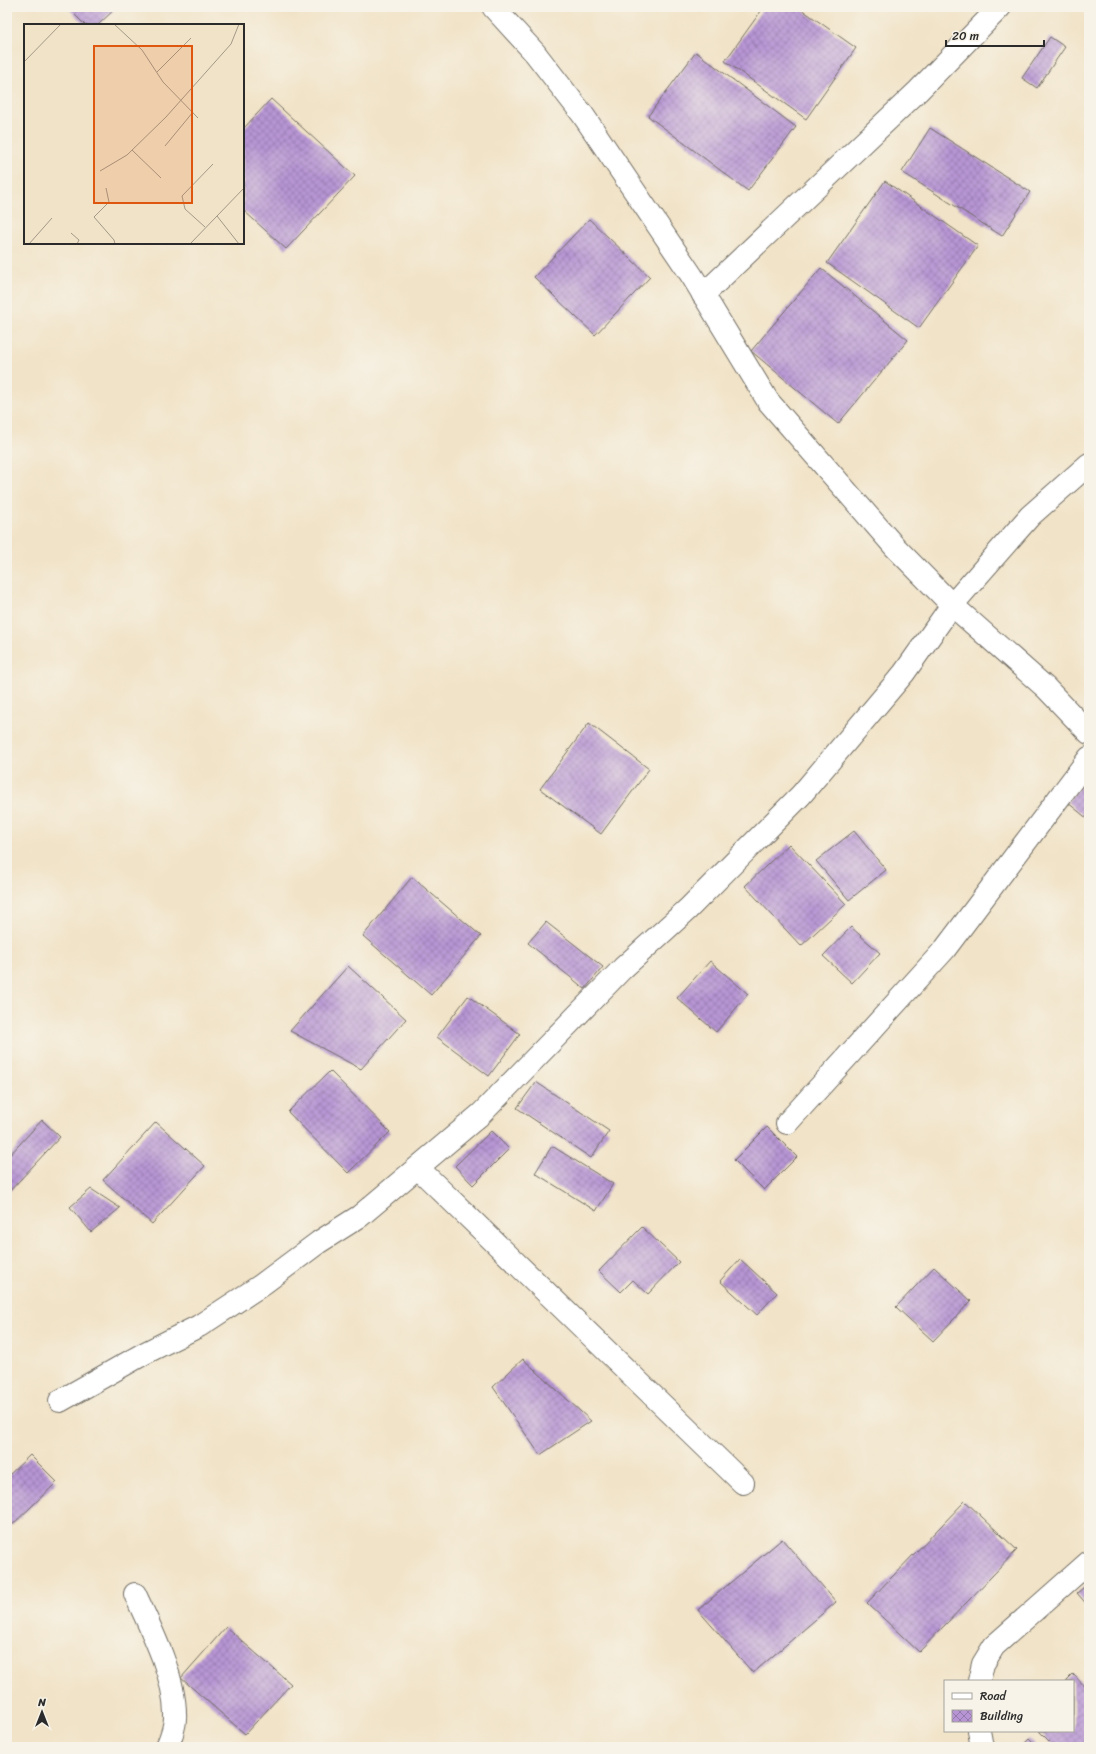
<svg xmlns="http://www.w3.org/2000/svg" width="1096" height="1754" font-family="Sriracha,sans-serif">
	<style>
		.building { fill: url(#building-cross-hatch) }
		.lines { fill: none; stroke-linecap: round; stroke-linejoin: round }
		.street-casing { stroke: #706b62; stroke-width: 24 }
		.street { stroke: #fff; stroke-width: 22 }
		.inset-road { fill: none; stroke: #a29989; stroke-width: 1 }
		.view { fill: #df570e; fill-opacity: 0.15; stroke: #df570e; stroke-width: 2 }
		.inset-edge { fill: none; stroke: #2b2b2b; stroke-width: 2 }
	</style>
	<defs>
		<pattern id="building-cross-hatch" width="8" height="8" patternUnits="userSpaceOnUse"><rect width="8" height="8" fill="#b795d4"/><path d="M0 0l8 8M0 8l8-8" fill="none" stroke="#957aac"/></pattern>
	</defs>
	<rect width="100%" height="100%" fill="#f7f3e8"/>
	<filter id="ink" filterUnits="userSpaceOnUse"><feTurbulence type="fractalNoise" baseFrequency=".025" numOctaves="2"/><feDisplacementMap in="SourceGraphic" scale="8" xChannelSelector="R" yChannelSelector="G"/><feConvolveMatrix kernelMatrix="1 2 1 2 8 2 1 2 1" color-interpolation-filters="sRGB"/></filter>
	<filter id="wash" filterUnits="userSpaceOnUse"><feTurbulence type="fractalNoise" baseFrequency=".012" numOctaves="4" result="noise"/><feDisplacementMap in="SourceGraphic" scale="16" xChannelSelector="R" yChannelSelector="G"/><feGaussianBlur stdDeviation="0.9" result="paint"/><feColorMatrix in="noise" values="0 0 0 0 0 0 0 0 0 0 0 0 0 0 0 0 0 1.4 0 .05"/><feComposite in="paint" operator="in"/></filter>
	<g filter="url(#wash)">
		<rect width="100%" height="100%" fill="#f1e3c7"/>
		<g id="blocks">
			<g class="building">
				<polygon points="67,7 117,7 98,25 85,25"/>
				<polygon points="764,7 798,7 856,48 806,119 725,61"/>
				<polygon points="1050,37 1065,47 1037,88 1022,78"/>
				<polygon points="696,52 796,127 748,191 648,116"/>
				<polygon points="271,99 355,176 286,249 243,210 243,129"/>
				<polygon points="930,128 1030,192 1002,236 902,172"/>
				<polygon points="885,181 978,246 919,328 827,263"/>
				<polygon points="589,219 650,277 595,335 534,277"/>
				<polygon points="821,268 908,340 838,424 751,351"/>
				<polygon points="589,723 649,769 601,834 540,789"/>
				<polygon points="1089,776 1089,820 1067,802"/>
				<polygon points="854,831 886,870 849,900 816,861"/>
				<polygon points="789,844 846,904 801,946 745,886"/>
				<polygon points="412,877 481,936 431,995 363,936"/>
				<polygon points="546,922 603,967 585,989 528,943"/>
				<polygon points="851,927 880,953 852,983 823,956"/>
				<polygon points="710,961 748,994 716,1032 677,998"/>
				<polygon points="348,966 406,1019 361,1069 290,1031"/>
				<polygon points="468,996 520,1034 489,1076 437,1037"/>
				<polygon points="330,1071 390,1132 348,1173 288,1112"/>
				<polygon points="536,1082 609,1131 591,1158 517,1108"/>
				<polygon points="42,1120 60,1137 7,1194 7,1158"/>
				<polygon points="156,1122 205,1166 152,1224 103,1180"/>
				<polygon points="767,1127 797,1157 764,1190 734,1160"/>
				<polygon points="491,1131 509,1149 473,1185 455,1166"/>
				<polygon points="552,1146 613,1184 596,1211 535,1173"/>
				<polygon points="91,1189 120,1208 91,1232 70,1207"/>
				<polygon points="642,1227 679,1262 648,1294 633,1280 621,1292 599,1271"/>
				<polygon points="740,1259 777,1293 757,1315 720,1281"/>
				<polygon points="934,1267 971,1301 933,1341 896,1307"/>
				<polygon points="523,1359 591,1421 540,1455 493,1387"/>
				<polygon points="30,1455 57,1482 9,1528 7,1527 7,1477"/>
				<polygon points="965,1501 1017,1550 919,1652 867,1603"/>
				<polygon points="782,1539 836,1602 753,1673 698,1610"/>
				<polygon points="1089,1583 1089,1607 1077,1593"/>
				<polygon points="226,1627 291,1684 245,1734 181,1678"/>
				<polygon points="1073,1674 1089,1691 1089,1747 1055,1747 1039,1731 1073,1731 1073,1681 1066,1681"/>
				<polygon points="1029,1739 1037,1747 1021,1747"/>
			</g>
		</g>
	</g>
	<g filter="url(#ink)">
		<use href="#blocks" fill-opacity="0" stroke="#706b62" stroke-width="1"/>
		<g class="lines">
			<g class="street-casing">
				<g id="street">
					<polyline points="493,7 535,53 583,115 692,276 768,401 895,547 952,605 1046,688 1089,733"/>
					<polyline points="703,295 918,91 1000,7"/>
					<polyline points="787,1123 945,949 1089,758"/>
					<polyline points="418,1168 743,1483"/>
					<polyline points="60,1401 145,1353 199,1326 260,1286 319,1242 360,1216 481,1114 623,968 688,909 801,795 904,673 952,605 1030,516 1089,464"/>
					<path d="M135,1594C151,1629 175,1676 175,1714C176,1725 171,1737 167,1747"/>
					<polyline points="979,1681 983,1664 994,1646 1089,1562"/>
					<polyline points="979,1731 982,1747"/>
				</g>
			</g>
			<use href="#street" class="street"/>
		</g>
	</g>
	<g transform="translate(24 24)">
		<rect width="220" height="220" fill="#f1e3c7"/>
		<path class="inset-road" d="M90,0L118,26L139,58L174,94M0,38L37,0M133,48L167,14M141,122L169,88M108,126L137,154M76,147L103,131L142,93L207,20L215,0M82,164L85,178L70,193L90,216L91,220M193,192L215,220M181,203L161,185L158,172L189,140M47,209L55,216L53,220M5,220L28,194M166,220L220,164"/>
		<path class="view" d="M70,22H168V179H70Z"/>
		<rect width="220" height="220" class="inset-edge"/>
	</g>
	<rect width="1096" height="1754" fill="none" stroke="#f7f3e8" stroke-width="24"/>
	<rect x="944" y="1680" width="130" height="52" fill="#f7f3e8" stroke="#a5a39c"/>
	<rect x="952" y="1693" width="20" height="6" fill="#ffffff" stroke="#a5a39c"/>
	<text x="980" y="1700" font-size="12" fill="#2b2b2b">Road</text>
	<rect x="952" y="1710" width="20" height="12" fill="url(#building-cross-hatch)" stroke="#a5a39c"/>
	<text x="980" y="1720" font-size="12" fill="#2b2b2b">Building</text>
	<g transform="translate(42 1712)" stroke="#f7f3e8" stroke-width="3" paint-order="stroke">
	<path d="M0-3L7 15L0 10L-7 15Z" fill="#2b2b2b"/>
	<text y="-6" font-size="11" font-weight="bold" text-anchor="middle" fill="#2b2b2b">N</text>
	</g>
	<path d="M946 40v6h98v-6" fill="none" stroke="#2b2b2b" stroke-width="2"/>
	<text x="952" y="40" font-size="12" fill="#2b2b2b" stroke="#f7f3e8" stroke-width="3" paint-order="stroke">20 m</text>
</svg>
